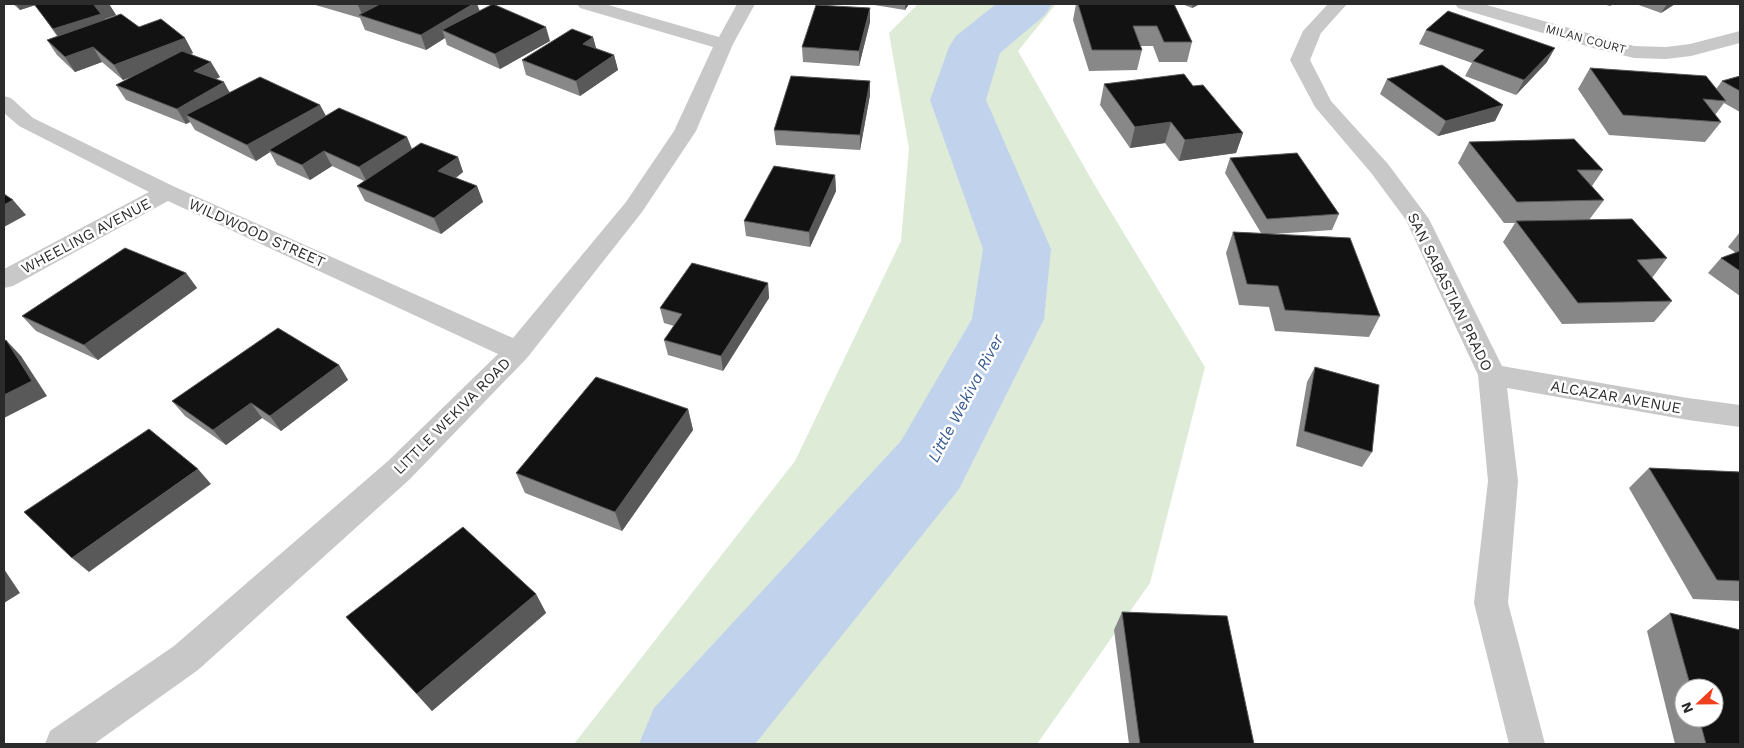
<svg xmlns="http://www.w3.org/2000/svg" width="1744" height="748" font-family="'Work Sans',sans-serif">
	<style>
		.green { fill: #ddebd7 }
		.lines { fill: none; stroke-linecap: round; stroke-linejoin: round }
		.river { fill: #c1d2ed; fill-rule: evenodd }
		.minor { fill: #c8c8c8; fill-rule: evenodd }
		.wall { fill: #888; fill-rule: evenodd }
		.shaded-wall { fill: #595959 }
		.building { fill: #121212; stroke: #595959 }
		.labels { text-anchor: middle; stroke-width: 5; stroke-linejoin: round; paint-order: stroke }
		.far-street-label { font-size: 12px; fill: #2b2b2b; stroke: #fff }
		.street-label { font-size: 15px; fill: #2b2b2b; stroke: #fff }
		.water-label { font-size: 16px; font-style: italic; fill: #355992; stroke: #fff }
	</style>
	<rect width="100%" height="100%" fill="#fff"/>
	<polygon class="green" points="918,4 1056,4 1018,51 1094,184 1205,367 1150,583 1037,744 574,744 795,461 901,241 909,148 889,33"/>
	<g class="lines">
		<polygon class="river" points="996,4 1052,4 1045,15 1000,53 986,100 1051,249 1044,319 959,489 755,744 639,744 654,708 901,441 972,319 983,249 930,100 949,47 956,36"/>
		<g class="minor">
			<polygon points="577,4 605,4 719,37 737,4 755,4 733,44 696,131 642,212 527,358 410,479 198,670 94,744 45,744 50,731 174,646 388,461 498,354 168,201 13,286 4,288 4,269 149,192 19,126 4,113 4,96 11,98 33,118 175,187 513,338 626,202 674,131 713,47 580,8"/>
			<polygon points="1328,4 1347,4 1321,33 1310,60 1331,101 1388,164 1429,219 1502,366 1688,398 1740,405 1740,427 1688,420 1507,388 1518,481 1508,603 1545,744 1509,744 1474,603 1488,481 1478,375 1406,220 1372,174 1315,107 1290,60 1303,31"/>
			<polygon points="1455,4 1483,4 1634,46 1666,47 1690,44 1740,31 1740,43 1691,56 1666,59 1634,58 1597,49 1458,8"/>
		</g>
	</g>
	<g class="wall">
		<polygon points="13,4 109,4 116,15 105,19 185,38 193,53 190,54 220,77 215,79 230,92 320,105 326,116 407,137 412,149 458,157 463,172 456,178 477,186 483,202 441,234 365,201 357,186 364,181 332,166 310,180 277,165 270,152 256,161 195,130 190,122 186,124 126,100 116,85 134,76 123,80 102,62 75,72 57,55 47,40 57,36 35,5 20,10"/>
		<polygon points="312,4 477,4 480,11 550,41 500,69 447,45 445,38 426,50 365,30 360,18"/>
		<polygon points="868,4 909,4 905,10"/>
		<polygon points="1076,4 1174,4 1192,42 1187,62 1159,62 1153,46 1140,46 1142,50 1137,70 1089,71 1073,20"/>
		<polygon points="1182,4 1200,4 1192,8"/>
		<polygon points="1603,4 1614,4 1610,6"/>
		<polygon points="1636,4 1675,4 1661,13"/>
		<polygon points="870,22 859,66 803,62 802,47"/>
		<polygon points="1426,30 1547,62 1516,95 1465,76 1472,63 1419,44"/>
		<polygon points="593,37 596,48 614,55 618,70 580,96 526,75 522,60"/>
		<polygon points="1590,68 1716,89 1722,81 1740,76 1740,112 1724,103 1715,115 1721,122 1705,142 1609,135 1578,89"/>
		<polygon points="1387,79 1503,105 1495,121 1438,136 1380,94"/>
		<polygon points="870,81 870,95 860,150 776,145 774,130"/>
		<polygon points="1104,84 1193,86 1243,133 1236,153 1179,161 1165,143 1130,148 1100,105"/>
		<polygon points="1469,142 1603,170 1592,186 1604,200 1589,220 1667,258 1652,278 1672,301 1654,322 1562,324 1503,242 1515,223 1504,223 1458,163"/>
		<polygon points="1230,158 1339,214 1332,230 1273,234 1380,316 1369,337 1275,331 1269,307 1239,305 1226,253 1233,232 1261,233 1225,173"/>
		<polygon points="835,175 836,191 810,247 746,236 744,221"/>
		<polygon points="1740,232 1740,296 1708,273 1721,258 1736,253 1728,247"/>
		<polygon points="186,273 197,288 98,360 36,331 22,316"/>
		<polygon points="768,283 769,298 723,371 668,355 664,340 674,326 664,323 660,308"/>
		<polygon points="339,365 348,380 281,431 262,418 226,445 185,416 172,401"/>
		<polygon points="1315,367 1372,452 1362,467 1296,446 1307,382"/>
		<polygon points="688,409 693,430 622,531 525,493 516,473"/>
		<polygon points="1649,468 1740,472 1740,601 1693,599 1629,488"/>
		<polygon points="536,594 546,613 432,711 362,635 346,617"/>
		<polygon points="1122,612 1254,744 1129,744 1114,630"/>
		<path d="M1670,613L1740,630V744H1675L1647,631ZM1684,688H1714V718H1684Z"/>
	</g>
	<g class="shaded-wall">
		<polygon points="16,4 39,4 20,10"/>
		<polygon points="98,4 109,4 116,15 104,19 110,28 63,43 53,29 94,5"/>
		<polygon points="360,4 390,4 363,17 358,5"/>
		<polygon points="473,4 477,4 481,16 442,30 445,38 426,50 421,35"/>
		<polygon points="905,4 909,4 905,10"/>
		<polygon points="1193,4 1200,4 1192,8"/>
		<polygon points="1667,4 1675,4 1661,13"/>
		<polygon points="870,8 870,22 859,66 859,51"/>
		<polygon points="546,27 550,41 500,69 495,54"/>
		<polygon points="593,37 597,52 583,44"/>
		<polygon points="185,38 193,53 123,80 114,65"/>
		<polygon points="93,47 102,62 75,72 65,57"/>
		<polygon points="1555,48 1547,62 1516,95 1524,80"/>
		<polygon points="614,55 618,70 580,96 576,81"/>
		<polygon points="211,62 220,77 203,86 194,71"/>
		<polygon points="870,81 870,95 860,150 860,135"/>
		<polygon points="224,82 232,97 186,115 190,122 186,124 177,109"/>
		<polygon points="320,105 328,120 269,150 270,152 256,161 247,145"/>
		<polygon points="1503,105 1495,121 1438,136 1446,121"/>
		<polygon points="1171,122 1165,143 1130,148 1135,127"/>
		<polygon points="1243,133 1236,153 1179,161 1185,140"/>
		<polygon points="407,137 413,152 367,182 359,167"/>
		<polygon points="324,151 332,166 310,180 302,165"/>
		<polygon points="458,157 463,172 444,186 438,171"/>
		<polygon points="835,175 836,191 810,247 809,232"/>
		<polygon points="477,186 483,202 441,234 434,218"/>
		<polygon points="13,200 26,215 4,227 4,205"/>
		<polygon points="186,273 197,288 98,360 84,345"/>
		<polygon points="768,283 769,298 723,371 721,356"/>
		<polygon points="6,340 21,356 47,396 4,418 4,395"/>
		<polygon points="339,365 348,380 281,431 270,416"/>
		<polygon points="251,403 262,418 226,445 213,430"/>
		<polygon points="688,409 693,430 622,531 615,512"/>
		<polygon points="198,469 211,484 89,572 72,558"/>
		<polygon points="4,569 20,593 4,603"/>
		<polygon points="536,594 546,613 432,711 417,694"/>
	</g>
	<g class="building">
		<polygon points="34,4 98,4 94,5 101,14 53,29"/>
		<polygon points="380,4 473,4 421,35 359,15"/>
		<polygon points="493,4 546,27 495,54 442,30"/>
		<polygon points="1078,4 1174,4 1192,42 1164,42 1157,26 1133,26 1142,50 1092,50"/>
		<polygon points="816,5 870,8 859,51 802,47"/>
		<polygon points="1448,11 1555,48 1524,80 1473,61 1484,50 1426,30"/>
		<polygon points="121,14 139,27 161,19 185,38 114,65 93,47 65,57 47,40"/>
		<polygon points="572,29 593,37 583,44 614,55 576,81 522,60"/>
		<polygon points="182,51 211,62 194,71 224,82 177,109 116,85"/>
		<polygon points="1442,65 1503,105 1446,121 1387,79"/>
		<polygon points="1590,68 1706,76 1726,101 1703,99 1721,122 1623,115"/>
		<polygon points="1184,74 1193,86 1203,85 1243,133 1185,140 1171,122 1135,127 1104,84"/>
		<polygon points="791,76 870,81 860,135 774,130"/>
		<polygon points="1740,76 1740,91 1722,81"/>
		<polygon points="260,77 320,105 247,145 186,115"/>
		<polygon points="339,108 407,137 359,167 324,151 302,165 269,150"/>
		<polygon points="1574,139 1603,170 1577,170 1604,200 1517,202 1469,142"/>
		<polygon points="421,143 458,157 438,171 477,186 434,218 357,186"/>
		<polygon points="1297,153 1339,214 1267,219 1230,158"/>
		<polygon points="774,166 835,175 809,232 744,221"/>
		<polygon points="4,194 13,200 4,205"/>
		<polygon points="1632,219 1667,258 1637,260 1672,301 1578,303 1516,221"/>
		<polygon points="1233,232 1350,238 1380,316 1285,310 1278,286 1247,284"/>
		<polygon points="125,248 186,273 84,345 22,316"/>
		<polygon points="1740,251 1740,271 1721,258"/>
		<polygon points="692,263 768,283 721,356 664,340 682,314 660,308"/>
		<polygon points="278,328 339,365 270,416 251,403 213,430 172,401"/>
		<polygon points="6,340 32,381 4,395 4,341"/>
		<polygon points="1315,367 1379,385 1372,452 1304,431"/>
		<polygon points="596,377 688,409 615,512 516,473"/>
		<polygon points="149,429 198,469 72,558 24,512"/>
		<polygon points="1649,468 1740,472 1740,581 1717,580"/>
		<polygon points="463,527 536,594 417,694 346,617"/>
		<polygon points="1122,612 1227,616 1254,744 1140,744"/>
		<polygon points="1670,613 1740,630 1740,744 1706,744 1699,718 1714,718 1714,688 1691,688"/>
	</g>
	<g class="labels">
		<g class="far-street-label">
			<text transform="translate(1586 39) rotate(15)" y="4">MILAN COURT</text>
		</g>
		<g class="street-label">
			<text transform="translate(257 233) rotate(24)" y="5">WILDWOOD STREET</text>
			<text transform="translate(86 236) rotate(-28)" y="5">WHEELING AVENUE</text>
			<text transform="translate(1450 292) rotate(64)" y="5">SAN SABASTIAN PRADO</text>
			<text transform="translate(1616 397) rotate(10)" y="5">ALCAZAR AVENUE</text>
			<text transform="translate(452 416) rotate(-45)" y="5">LITTLE WEKIVA ROAD</text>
		</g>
		<g class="water-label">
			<text transform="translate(965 398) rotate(-62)" y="6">Little Wekiva River</text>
		</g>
	</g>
	<rect width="1744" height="748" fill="none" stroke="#2b2b2b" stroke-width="10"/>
	<g transform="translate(1699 703) rotate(248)"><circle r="24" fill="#ffffff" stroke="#aaaaaa"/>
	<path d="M0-4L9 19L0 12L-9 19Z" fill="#f03f1f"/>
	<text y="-8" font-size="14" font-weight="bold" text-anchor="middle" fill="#2b2b2b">N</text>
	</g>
</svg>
